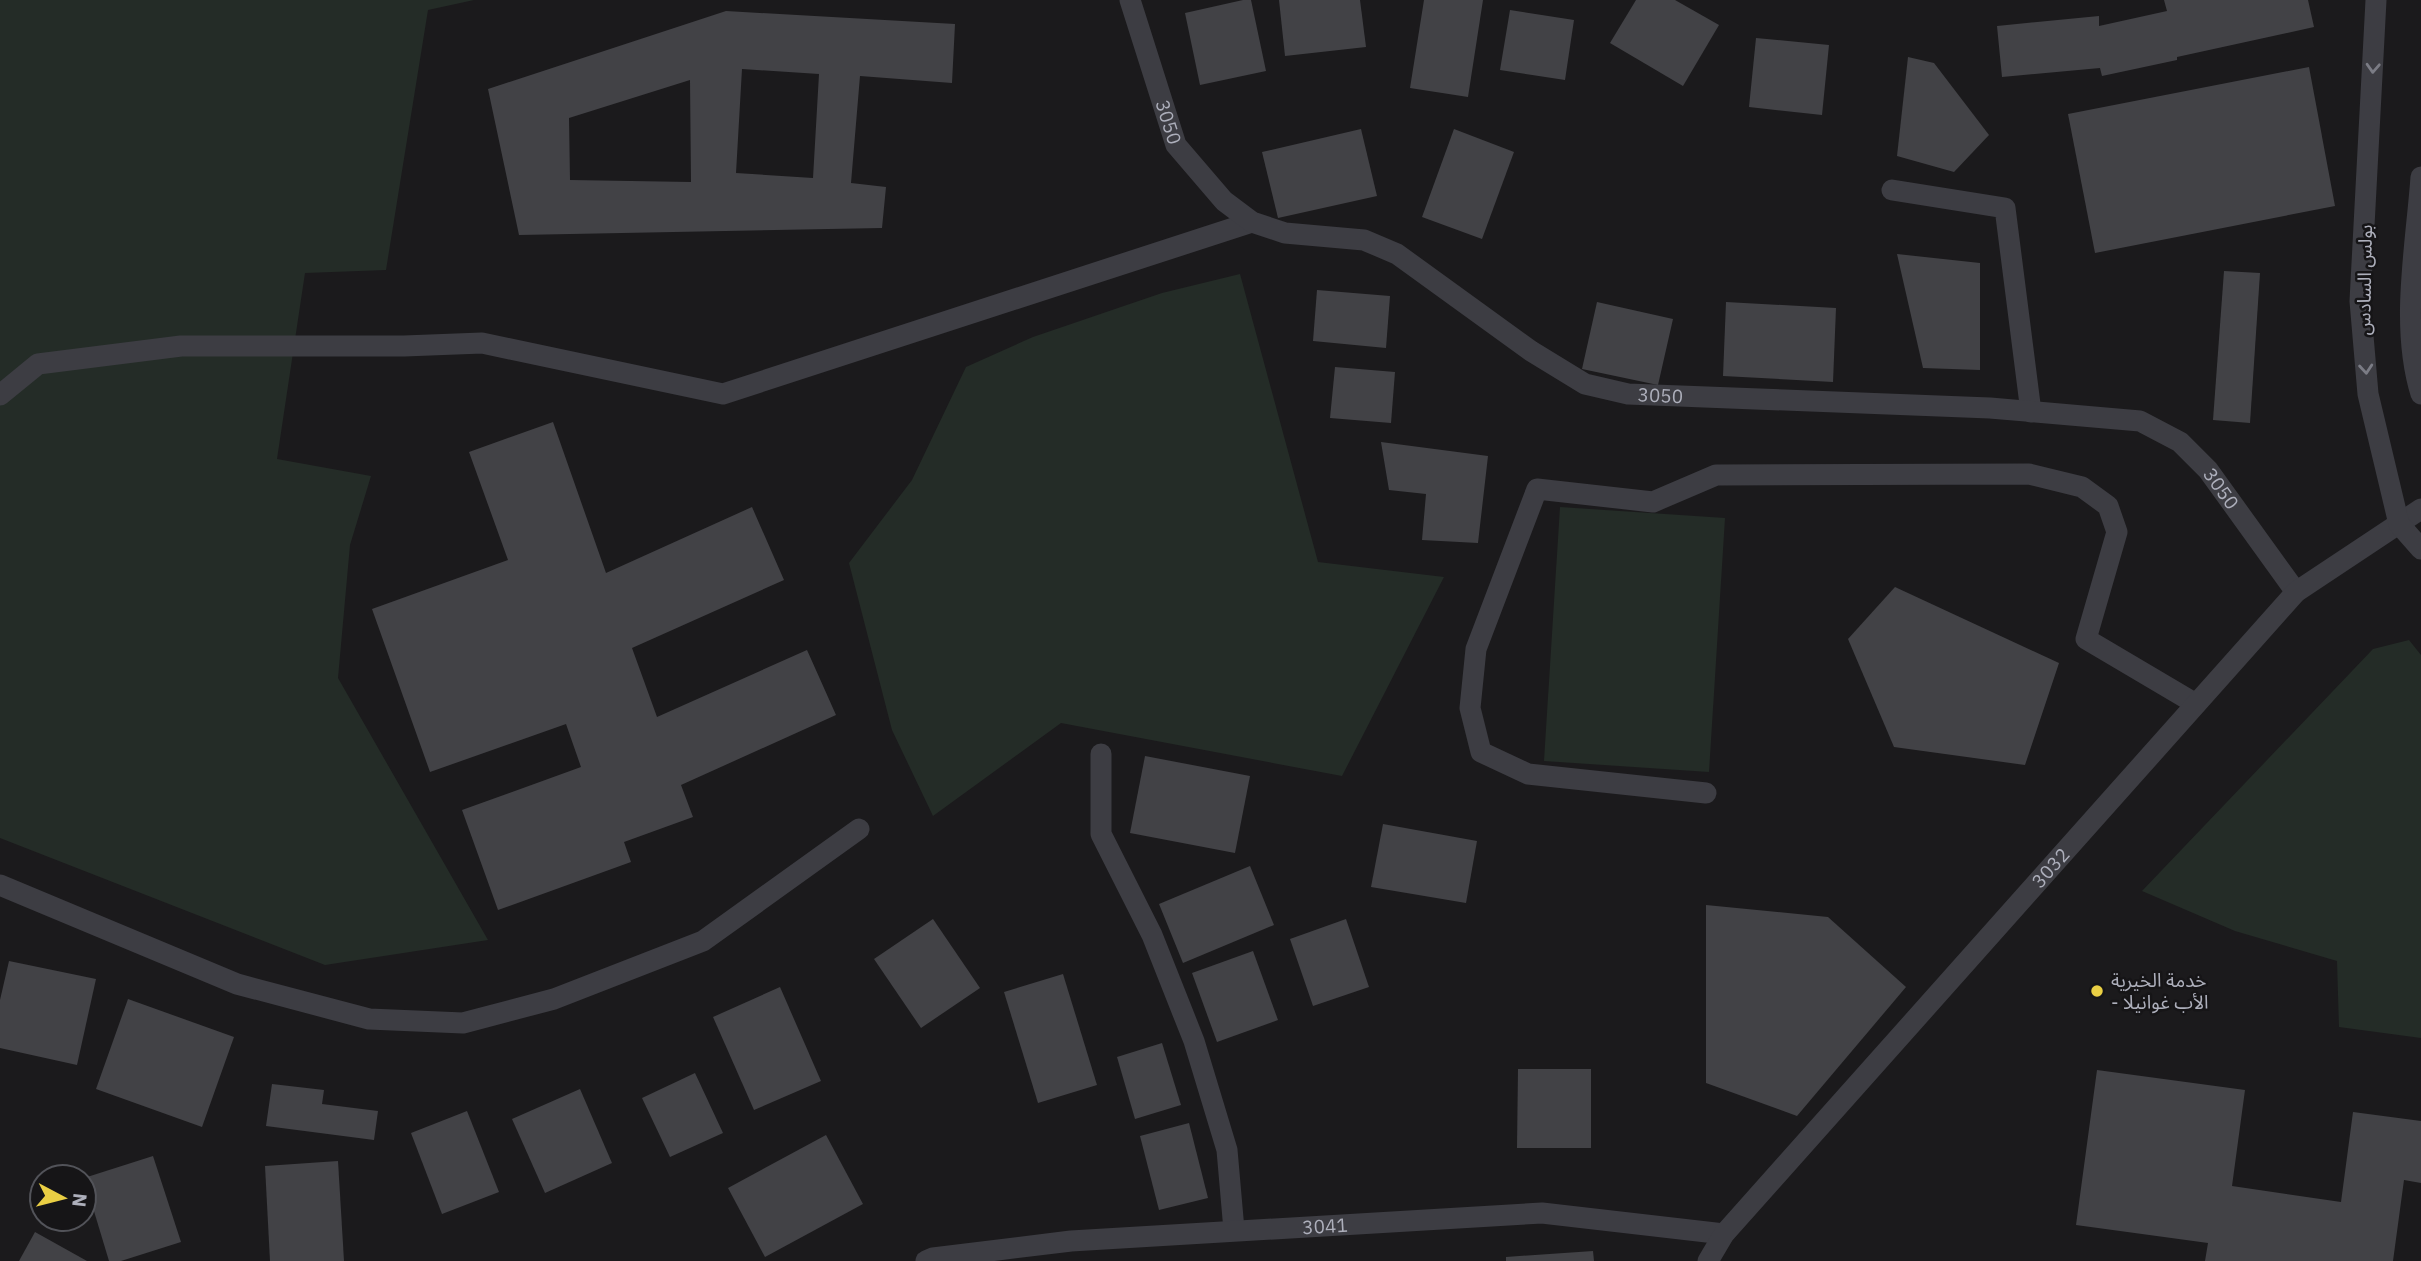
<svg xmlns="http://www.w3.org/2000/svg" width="2421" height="1261" font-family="'IBM Plex Sans','Noto Sans Arabic',sans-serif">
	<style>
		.green { fill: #242c27 }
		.building { fill: #424246; fill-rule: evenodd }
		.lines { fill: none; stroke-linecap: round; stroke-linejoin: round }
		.service { stroke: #3d3d43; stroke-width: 21 }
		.minor { stroke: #3d3d43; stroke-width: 21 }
		.tertiary { stroke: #3d3d43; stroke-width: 21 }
		.oneway { stroke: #7b7c85 }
		.poi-dot { fill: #eacf44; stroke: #161517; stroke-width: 2.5 }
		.labels { text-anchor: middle; stroke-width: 5; stroke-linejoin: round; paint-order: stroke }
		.street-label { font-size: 19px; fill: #adafbb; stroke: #161517 }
		.poi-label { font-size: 19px; fill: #adafbb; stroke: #161517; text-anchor: start }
	</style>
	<rect width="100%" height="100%" fill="#1b1a1c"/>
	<g class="green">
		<polygon points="0,0 474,0 428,10 386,270 305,273 277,459 371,476 350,545 338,678 488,940 325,965 0,838"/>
		<polygon points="1240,274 1318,562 1444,577 1342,776 1061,723 933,816 892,730 849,563 912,480 966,367 1033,337 1162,293"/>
		<polygon points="1560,507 1725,518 1709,772 1544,761"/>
		<polygon points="2409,640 2421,655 2421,1038 2339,1027 2337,961 2235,931 2142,891 2373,649"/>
	</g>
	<g class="building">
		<polygon points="1243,0 1251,0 1266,71 1200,85 1185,13"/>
		<polygon points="1279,0 1360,0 1366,47 1285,56"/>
		<polygon points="1424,0 1483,0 1468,97 1410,88"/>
		<polygon points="1636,0 1675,0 1719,25 1683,86 1610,43"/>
		<polygon points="2164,0 2308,0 2314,27 2177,57 2177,60 2102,76 2100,68 2002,77 1997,26 2099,16 2099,26 2167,11"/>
		<polygon points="1510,10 1574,20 1565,80 1500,70"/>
		<path d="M726,11L955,24L952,83L860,76L851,183L886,187L882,228L519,235L488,89ZM742,69L819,74L813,178L736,173ZM690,80L691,182L570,180L569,118Z"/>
		<polygon points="1756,38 1829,45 1822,115 1749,107"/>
		<polygon points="1908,57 1934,63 1989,135 1954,172 1897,156"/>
		<polygon points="2309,67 2335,206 2095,253 2068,114"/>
		<polygon points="1361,129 1377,196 1278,218 1262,152"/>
		<polygon points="1454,129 1514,152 1482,239 1422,217"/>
		<polygon points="1897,254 1980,263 1980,370 1923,368"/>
		<polygon points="2224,271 2260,273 2250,423 2213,420"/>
		<polygon points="1317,290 1390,296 1386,348 1313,341"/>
		<polygon points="1597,302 1673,319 1658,385 1582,369"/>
		<polygon points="1726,302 1836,308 1833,382 1723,376"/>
		<polygon points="1335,367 1395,372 1391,423 1330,418"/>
		<polygon points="553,422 606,573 752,507 784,580 632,648 657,717 807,650 836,715 681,785 693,817 624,842 631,862 498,910 462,810 581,767 566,724 430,772 372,609 508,560 469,452"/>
		<polygon points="1381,442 1488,456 1478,543 1422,540 1426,494 1389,490"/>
		<polygon points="1895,587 2059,663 2025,765 1894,747 1848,639"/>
		<polygon points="1145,756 1250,776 1235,853 1130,833"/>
		<polygon points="1383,824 1477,841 1466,903 1371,887"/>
		<polygon points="1250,866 1274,925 1183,963 1159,904"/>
		<polygon points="1706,905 1828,917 1906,987 1797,1116 1706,1083"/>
		<polygon points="933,919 980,988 921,1028 874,959"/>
		<polygon points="1346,919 1369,987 1313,1006 1290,939"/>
		<polygon points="1253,951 1278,1020 1217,1042 1192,973"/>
		<polygon points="9,961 96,979 77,1065 0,1048 0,1000"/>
		<polygon points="1063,974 1097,1085 1038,1103 1004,992"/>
		<polygon points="780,987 821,1081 754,1110 713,1017"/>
		<polygon points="128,999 234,1037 202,1127 96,1089"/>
		<polygon points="1162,1043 1181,1105 1135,1119 1117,1057"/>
		<polygon points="1518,1069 1591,1069 1591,1148 1517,1148"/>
		<polygon points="2097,1070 2245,1090 2232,1186 2341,1202 2353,1112 2421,1121 2421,1183 2404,1180 2393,1261 2205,1261 2208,1243 2076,1225"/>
		<polygon points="695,1073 723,1133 670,1157 642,1098"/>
		<polygon points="272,1084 324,1090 322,1104 378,1111 374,1140 266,1126"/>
		<polygon points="580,1089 612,1163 545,1193 512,1119"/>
		<polygon points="467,1111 499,1192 442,1214 411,1133"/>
		<polygon points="1189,1123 1208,1198 1159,1210 1140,1136"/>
		<polygon points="826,1135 863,1204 765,1257 728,1188"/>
		<polygon points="153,1156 181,1242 121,1261 109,1261 84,1178"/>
		<polygon points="338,1161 344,1261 270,1261 265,1166"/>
		<polygon points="35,1232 87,1261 19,1261"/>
		<polygon points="1593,1251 1594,1261 1506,1261 1506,1257"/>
	</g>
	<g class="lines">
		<g class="service">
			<polyline points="1892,190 2005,208 2031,412"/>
			<polyline points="0,395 38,364 181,346 404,346 482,343 723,394 1252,222"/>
			<polyline points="1101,754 1101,834 1152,935 1194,1041 1227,1150 1234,1230"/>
			<polyline points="1706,793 1528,774 1481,752 1470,708 1476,649 1537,489 1653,502 1716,475 2029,474 2082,487 2108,506 2117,532 2086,639 2196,704"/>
			<polyline points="0,885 237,984 369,1019 463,1023 554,999 703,941 859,829"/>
		</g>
		<g class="minor">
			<path id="s1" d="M1130,0L1176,145L1224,201L1252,222L1285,233L1364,240L1397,254L1531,351L1585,384L1628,394L1990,408L2140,421L2180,442L2208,470L2296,592"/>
			<path id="s2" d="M926,1261L933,1258L1071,1241L1542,1213L1724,1234"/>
			<path id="s3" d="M1708,1261L1724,1234L2296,592L2421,509"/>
		</g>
		<g class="tertiary">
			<polyline points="2376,0 2360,301 2368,394 2399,524 2421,549"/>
			<path d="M2421,177C2416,247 2400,326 2421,394"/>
		</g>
	</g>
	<defs><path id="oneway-chevron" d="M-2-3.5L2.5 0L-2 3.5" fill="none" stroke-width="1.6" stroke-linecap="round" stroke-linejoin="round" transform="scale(1.75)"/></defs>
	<g class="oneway">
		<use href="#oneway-chevron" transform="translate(2373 68) rotate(93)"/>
		<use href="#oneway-chevron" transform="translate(2366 369) rotate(85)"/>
	</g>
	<circle class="poi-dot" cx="2097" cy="991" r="7"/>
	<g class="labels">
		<g class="street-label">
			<text dy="7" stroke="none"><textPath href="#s1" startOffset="128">3050</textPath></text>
			<text transform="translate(2364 280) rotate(-89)" y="7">بولس السادس</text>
			<text dy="7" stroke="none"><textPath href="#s1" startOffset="716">3050</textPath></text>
			<text dy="7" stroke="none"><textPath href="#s1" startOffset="1304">3050</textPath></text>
			<text dy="7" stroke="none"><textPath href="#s3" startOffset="522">3032</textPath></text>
			<text dy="7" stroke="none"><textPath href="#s2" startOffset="401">3041</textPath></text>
		</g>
		<g class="poi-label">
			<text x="2111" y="987">خدمة الخيرية<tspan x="2111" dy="22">- الأب غوانيلا</tspan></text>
		</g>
	</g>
	<g transform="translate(63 1198) rotate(97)"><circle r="33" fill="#161517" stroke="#525359" stroke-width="2"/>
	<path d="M0-5L12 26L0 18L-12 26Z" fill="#eacf44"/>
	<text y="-10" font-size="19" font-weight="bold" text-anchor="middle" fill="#adafbb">N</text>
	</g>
</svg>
